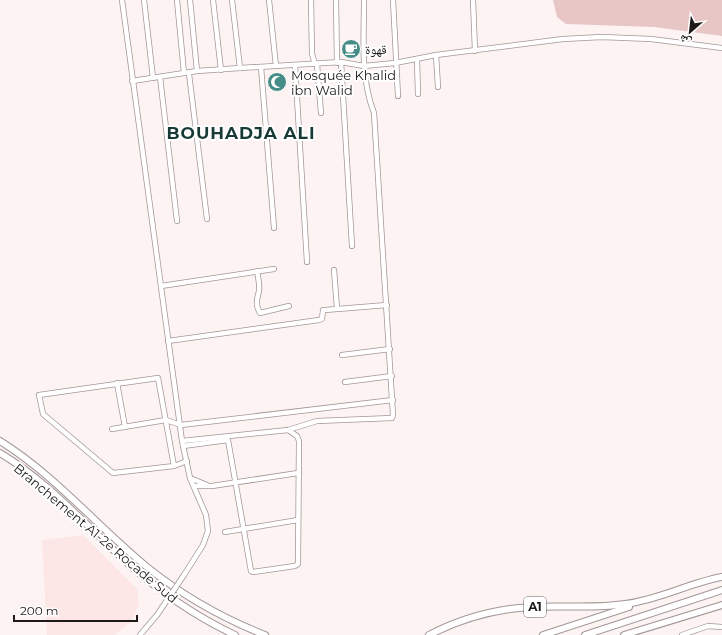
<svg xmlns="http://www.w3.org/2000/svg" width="722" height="635" font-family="Montserrat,'Noto Naskh Arabic',sans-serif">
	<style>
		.built { fill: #fce6e6 }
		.green { fill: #e8c6c6 }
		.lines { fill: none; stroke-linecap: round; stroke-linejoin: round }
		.minor-casing { stroke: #a29696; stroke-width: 6 }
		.major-casing { stroke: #a29696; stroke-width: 8 }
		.highway-casing { stroke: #a29696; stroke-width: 8 }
		.minor { stroke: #fff; stroke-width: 4.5 }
		.major { stroke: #fff; stroke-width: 5.5 }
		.highway { stroke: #fff; stroke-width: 6 }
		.minor-bridge-casing { stroke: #a29696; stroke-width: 6; stroke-linecap: butt }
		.minor-bridge { stroke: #fff; stroke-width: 4.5 }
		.labels { text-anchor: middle; stroke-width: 4; stroke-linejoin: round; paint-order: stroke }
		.shield { fill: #fff; stroke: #625e5e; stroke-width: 1 }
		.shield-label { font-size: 12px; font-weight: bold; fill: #1e1919 }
		.poi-label { font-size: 13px; fill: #1e1919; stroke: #fff; text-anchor: start }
		.street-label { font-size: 13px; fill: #1e1919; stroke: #fff }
		.district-label { font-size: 17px; font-weight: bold; letter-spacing: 1px; fill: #183a37; stroke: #fff }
	</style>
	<rect width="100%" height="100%" fill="#fef3f3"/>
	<polygon class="built" points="83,535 137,589 139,604 131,622 114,635 47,635 42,540"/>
	<polygon class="green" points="553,0 722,0 722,36 654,27 566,24 557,17"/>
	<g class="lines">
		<g class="minor-casing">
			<g id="minor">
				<polyline points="122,0 182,441 190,478 206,515 208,531 203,545 184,575"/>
				<polyline points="144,0 153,78"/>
				<polyline points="177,0 184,73"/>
				<polyline points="190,0 197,71"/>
				<polyline points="213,0 221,70"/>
				<polyline points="232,0 240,68"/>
				<polyline points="269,0 276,66"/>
				<polyline points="311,0 312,54 315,64"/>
				<polyline points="336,0 337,63"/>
				<polyline points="393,0 398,96"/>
				<polyline points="473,0 475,51"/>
				<polyline points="436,55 438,87"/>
				<polyline points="417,59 418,94"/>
				<polyline points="341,62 352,246"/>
				<polyline points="317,64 321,113"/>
				<polyline points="295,65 307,262"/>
				<polyline points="261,67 274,228"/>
				<polyline points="189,74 207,219"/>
				<polyline points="160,77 177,221"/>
				<polyline points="132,81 197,71 240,68 341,62 364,66 395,63 436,55 563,39 602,37 651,39 722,48"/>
				<polyline points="334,270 337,308"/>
				<path d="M257,271C258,277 260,285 259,291C257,299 255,305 260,313L289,306"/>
				<polyline points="161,286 274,269"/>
				<polyline points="168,341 319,320 322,319 323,310 325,310 387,305"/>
				<polyline points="342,355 390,349"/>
				<polyline points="345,382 392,376"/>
				<polyline points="117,383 125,427"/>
				<polyline points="112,429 166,420 181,425 393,400"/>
				<path d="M182,441L288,430L317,421L392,418L393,415L374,113C360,77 364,38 364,0"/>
				<polyline points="183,446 228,440 251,571 253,572 295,566 298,564 299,441 297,436 288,430"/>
				<polyline points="174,466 158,378 39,395 43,414 113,473 174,466 187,461"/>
				<polyline points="190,478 207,485"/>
				<polyline points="194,486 212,486 298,473"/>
				<polyline points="225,532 298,520"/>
				<polyline points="140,635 157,615"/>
				<polyline points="682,635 708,626 722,627"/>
			</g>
		</g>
		<g class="major-casing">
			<polyline id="major" points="624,635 722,605"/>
		</g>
		<g class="highway-casing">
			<g id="highway">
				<path d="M0,441C56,476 97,526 147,567C183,596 222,618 265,635"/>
				<path d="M0,453C50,483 88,528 131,566C163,594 197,617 235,635"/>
				<path d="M429,635C454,622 482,613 510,609C548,603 587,610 625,604C659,600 689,583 722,577"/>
				<polyline points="543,635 629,607"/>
				<polyline points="585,635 722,590"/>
			</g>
		</g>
		<use href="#minor" class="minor"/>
		<use href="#major" class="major"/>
		<use href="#highway" class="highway"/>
		<g class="minor-bridge-casing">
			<polyline id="minor-bridge" points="157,615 184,575"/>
		</g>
		<use href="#minor-bridge" class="minor-bridge"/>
	</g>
	<defs>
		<g id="cafe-disc" transform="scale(1)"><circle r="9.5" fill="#468d88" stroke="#fff"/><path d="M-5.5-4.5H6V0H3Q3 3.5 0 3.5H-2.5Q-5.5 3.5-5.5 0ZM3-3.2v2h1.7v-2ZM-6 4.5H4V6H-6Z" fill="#fff"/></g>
		<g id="mosque-disc" transform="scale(1)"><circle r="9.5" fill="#468d88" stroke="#fff"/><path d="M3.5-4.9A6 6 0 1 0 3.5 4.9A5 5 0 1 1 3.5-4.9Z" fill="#fff"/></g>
	</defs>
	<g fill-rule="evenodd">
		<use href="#cafe-disc" x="351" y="49"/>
		<use href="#mosque-disc" x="277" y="82"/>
	</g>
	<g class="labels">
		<rect class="shield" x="524" y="597" width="22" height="20" rx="3"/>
		<g class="shield-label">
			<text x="535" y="611">A1</text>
		</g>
		<g class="poi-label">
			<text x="365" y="54">قهوة</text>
			<text x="291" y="80">Mosquée Khalid<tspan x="291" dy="15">ibn Walid</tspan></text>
		</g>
		<g class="street-label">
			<text transform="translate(96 533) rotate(40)" y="5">Branchement A1-2e Rocade Sud</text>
		</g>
		<g class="district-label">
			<text x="241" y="139">BOUHADJA ALI</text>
		</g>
	</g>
	<g transform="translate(690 32) rotate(208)" stroke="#ffffff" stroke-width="3" paint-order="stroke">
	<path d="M0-3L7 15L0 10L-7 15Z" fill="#1e1919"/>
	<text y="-6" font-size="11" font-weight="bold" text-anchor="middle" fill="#1e1919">ش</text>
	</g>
	<path d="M14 615v6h123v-6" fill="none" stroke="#1e1919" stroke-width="2"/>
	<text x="20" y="615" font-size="12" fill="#1e1919" stroke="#ffffff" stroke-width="3" paint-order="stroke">200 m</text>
</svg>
